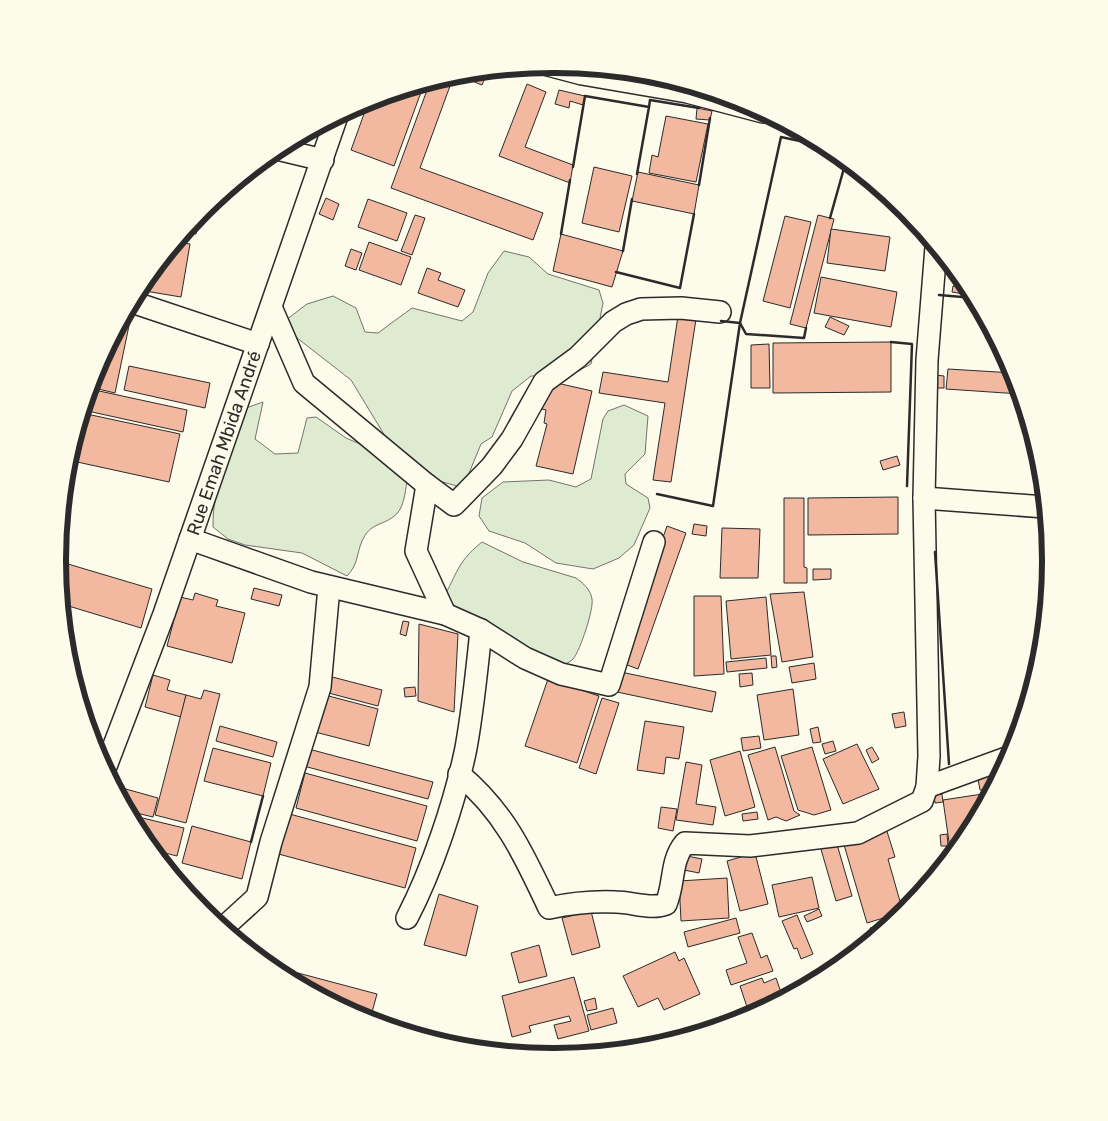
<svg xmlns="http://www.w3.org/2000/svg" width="1108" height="1121" font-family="Rubik,sans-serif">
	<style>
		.green { fill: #deebd1; stroke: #74746e }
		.building { fill: #f2b8a0; stroke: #2b2b2b }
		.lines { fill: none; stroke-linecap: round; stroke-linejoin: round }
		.minor-casing { stroke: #2b2b2b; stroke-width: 24 }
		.minor { stroke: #fdfbea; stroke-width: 21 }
		.wall { stroke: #2b2b2b; stroke-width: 2.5 }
		.labels { text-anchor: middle; stroke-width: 4; stroke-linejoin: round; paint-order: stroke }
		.street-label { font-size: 18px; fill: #2b2b2b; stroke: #fdfbea }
		.rim { fill: none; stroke: #2b2b2b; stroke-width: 6 }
	</style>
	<rect width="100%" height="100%" fill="#fdfbea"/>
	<g class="green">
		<polygon points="504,251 529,257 548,274 599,290 603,303 591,364 569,376 531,376 512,391 492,437 481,444 467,478 457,486 432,479 399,459 351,380 292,334 282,323 307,304 333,296 356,308 365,332 378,333 412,308 462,321 473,312 488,273"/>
		<path d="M263,402L255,439L275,454L298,453L307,418L316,417L346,438L381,453L407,481C405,493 404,510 393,517C381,526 370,523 362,541C356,555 359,563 347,576L302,553L245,545L228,539L213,527C212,486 232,446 246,408Z"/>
		<polygon points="624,405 648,416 645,454 625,474 626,484 648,498 650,508 634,545 619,558 593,569 556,563 525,543 489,531 479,516 482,498 503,482 549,480 576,487 591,479 603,419 608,411"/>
		<path d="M482,542L523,562L576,578C582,582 591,590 592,599C594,609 580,651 573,659C569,663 565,664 560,666L439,604C457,578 454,564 482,542Z"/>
	</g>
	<g class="building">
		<polygon points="482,71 487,73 482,85 472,81 476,72"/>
		<polygon points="454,75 420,168 543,213 533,240 391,188 430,82"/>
		<polygon points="424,84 394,166 351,150 369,100"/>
		<polygon points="527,84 546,92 525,147 573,165 570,183 499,156"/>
		<polygon points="559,90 585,96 583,105 570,101 569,108 555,104"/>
		<polygon points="697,108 712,111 710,120 696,119"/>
		<polygon points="666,116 708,124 696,182 649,173 652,155 658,157"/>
		<polygon points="594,167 632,176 619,232 582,223"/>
		<polygon points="638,172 699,185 694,214 632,201"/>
		<polygon points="326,198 339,204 333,220 319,214"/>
		<polygon points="368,199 407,213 397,241 358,227"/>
		<polygon points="198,215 197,219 200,220 196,234 185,231"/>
		<polygon points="415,215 425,218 412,255 401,251"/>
		<polygon points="818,215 834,219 806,328 790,324"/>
		<polygon points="785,216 811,222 790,308 763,301"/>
		<polygon points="831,229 890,237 885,271 827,263"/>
		<polygon points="561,234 623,251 612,287 553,271"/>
		<polygon points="176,242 190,244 181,297 139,290"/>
		<polygon points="369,242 411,257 401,285 359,270"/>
		<polygon points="351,249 362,253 356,270 345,266"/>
		<polygon points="427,268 441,273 438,280 465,290 458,307 418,293"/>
		<polygon points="821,277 897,292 891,327 814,313"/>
		<polygon points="953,286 964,288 963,294 952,292"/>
		<polygon points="125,315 131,316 115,393 90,387 95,370"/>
		<polygon points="678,316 696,319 671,482 653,480 665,403 599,393 603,372 668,382"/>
		<polygon points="830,317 849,326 844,335 825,327"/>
		<polygon points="891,342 891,392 773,393 773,343"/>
		<polygon points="769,344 770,388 751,388 751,345"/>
		<polygon points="129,366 210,383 205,408 124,390"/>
		<polygon points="948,369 1014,373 1020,394 946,389"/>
		<polygon points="935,375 944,376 944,388 935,388"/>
		<polygon points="548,381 592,391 573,474 536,466 547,424 544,423 546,410 542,409"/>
		<polygon points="90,389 187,410 183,432 83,410"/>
		<polygon points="82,413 180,434 169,482 68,460"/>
		<polygon points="897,456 900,465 883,470 880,461"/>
		<polygon points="898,497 898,534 808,535 808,498"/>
		<polygon points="784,498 804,498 804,567 807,568 807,583 784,583"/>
		<polygon points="694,524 707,526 706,536 692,534"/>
		<polygon points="667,526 686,533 638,669 619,662"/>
		<polygon points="722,528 760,529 758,578 720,578"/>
		<polygon points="58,561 152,589 141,628 62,604"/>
		<polygon points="813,569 831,569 831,579 813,580"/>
		<polygon points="254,588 282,595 279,606 251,599"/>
		<polygon points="804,592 813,657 782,662 770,594"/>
		<polygon points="195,593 218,600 216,606 245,613 232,663 167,646 180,597 193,600"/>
		<polygon points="694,596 721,596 724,674 694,676"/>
		<polygon points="766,597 771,655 731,659 726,601"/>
		<polygon points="403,621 409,622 406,636 400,634"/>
		<polygon points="419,624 458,634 454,712 418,701"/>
		<polygon points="771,656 776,656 777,667 772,668"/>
		<polygon points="766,658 767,668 727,672 726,662"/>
		<polygon points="814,663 816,679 792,683 789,667"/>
		<polygon points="616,671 716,692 712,712 612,691"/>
		<polygon points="752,673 753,685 740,687 739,674"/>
		<polygon points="321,674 382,690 378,706 317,690"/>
		<polygon points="153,675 170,680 167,690 186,695 181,717 145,707"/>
		<polygon points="548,679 599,696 577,763 525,746"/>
		<polygon points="415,687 416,696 405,697 404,688"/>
		<polygon points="793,689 799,735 764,740 757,695"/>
		<polygon points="204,690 220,694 186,823 155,815 186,695 201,699"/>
		<polygon points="325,695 378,709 369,746 315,732"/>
		<polygon points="602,698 619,703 596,774 579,768"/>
		<polygon points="904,712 906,726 895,728 892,714"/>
		<polygon points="645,721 684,727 679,759 666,757 664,774 637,770"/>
		<polygon points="220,726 277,742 273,757 216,741"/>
		<polygon points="818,727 821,742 813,743 810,729"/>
		<polygon points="759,736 761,748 743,751 741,738"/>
		<polygon points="833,741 836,751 825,754 822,744"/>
		<polygon points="857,744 879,789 843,804 823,759"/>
		<polygon points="301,747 433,782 428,799 296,764"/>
		<polygon points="775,747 794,811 800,815 786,821 776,817 768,820 748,755"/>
		<polygon points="812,747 831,810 814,815 798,810 781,756"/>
		<polygon points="872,747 879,759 872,763 866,750"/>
		<polygon points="213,748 271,763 263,796 204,781"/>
		<polygon points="740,751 755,807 725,816 710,760"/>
		<polygon points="686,762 702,765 696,804 716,807 713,825 676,820"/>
		<polygon points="1002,770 992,789 980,790 977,774"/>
		<polygon points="305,773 427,806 417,841 296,808"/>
		<polygon points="115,786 158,798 153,817 128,811"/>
		<polygon points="989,793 967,837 958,847 950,849 943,800"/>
		<polygon points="942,794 943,802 935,803 934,795"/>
		<polygon points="661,807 677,809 673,831 658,828"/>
		<polygon points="282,812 416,848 405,888 271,852"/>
		<polygon points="757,812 758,819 743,821 742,814"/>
		<polygon points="130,815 184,828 177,856 153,850 141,836"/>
		<polygon points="885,825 895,857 888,859 903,912 867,923 842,838"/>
		<polygon points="192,826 251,842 242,879 182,863"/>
		<polygon points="834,834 852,896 836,901 818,839"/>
		<polygon points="947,834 948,846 941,846 940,835"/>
		<polygon points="755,853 768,904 740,911 727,861"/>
		<polygon points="682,855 702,859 699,873 679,869"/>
		<polygon points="812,877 819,908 779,917 772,885"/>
		<polygon points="727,878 729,918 681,921 679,881"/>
		<polygon points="439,894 478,906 466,956 424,945"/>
		<polygon points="819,909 822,916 807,922 804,916"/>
		<polygon points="591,911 600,947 572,955 562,918"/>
		<polygon points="797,915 813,954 801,959 797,948 794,949 782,921"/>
		<polygon points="736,918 740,933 688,947 684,932"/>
		<polygon points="894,921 873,938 870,928"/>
		<polygon points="752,933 761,958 767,955 773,971 731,985 726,970 747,963 738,937"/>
		<polygon points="539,945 547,976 519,983 511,953"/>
		<polygon points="675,952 679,961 684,958 700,994 664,1010 658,998 638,1007 623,976"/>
		<polygon points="268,965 377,994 371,1016 343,1008 278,973"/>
		<polygon points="574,977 589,1031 558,1039 554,1025 571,1021 569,1016 529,1026 531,1032 512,1037 502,996"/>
		<polygon points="762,978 764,983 776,978 783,998 750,1016 740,986"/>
		<polygon points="595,998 597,1009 587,1011 584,1001"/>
		<polygon points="613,1008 617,1023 591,1030 587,1015"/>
	</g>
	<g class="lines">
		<g class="minor-casing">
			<g id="minor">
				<polyline points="548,65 582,74 687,92 763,112"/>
				<polyline points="277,149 323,160"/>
				<polyline points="132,302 258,344"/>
				<polyline points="271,307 304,383 427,485 416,551 445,614"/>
				<polyline points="427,485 454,505 492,466 512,439 544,382 578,357 613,322 626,314 641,309 681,308 720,312"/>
				<polyline points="924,498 1045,507"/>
				<polyline points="190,539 311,582 445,614 481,630 525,658 561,674 609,685 654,542"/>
				<polyline points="105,769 164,614 337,116"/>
				<path d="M459,774C505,812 524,855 549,908C572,903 593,901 616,902C632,902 651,910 666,904C675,883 670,861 685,843L750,846L858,833L922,801L927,787L929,756L924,498L927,360L936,247"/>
				<polyline points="927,787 1009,757"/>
				<path d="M407,918C432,870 455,802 466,748C473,709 477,670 481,630"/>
				<polyline points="223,928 257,897 271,842 320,687 329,587"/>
			</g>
		</g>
		<use href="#minor" class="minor"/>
		<g class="wall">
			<polyline points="649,107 650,100 699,108"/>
			<polyline points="573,167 585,96 649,107 637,174"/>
			<polyline points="699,185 710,118"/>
			<polyline points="830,218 846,161"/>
			<polyline points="561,234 570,180"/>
			<polyline points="623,251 632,199"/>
			<polyline points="616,272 680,288 694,214"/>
			<polyline points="939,295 974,298"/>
			<polyline points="806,328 804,338 746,334 740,323 781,137 828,147"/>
			<polyline points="891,342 912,344 907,486"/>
			<polyline points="657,494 713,506 740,323 721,321"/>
			<polyline points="935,552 949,764"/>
			<polyline points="251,842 263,796"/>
		</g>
	</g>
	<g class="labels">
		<g class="street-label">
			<text transform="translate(224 443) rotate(-71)" y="6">Rue Emah Mbida André</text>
		</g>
	</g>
	<path d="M0 0H1108V1121H0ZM553 73H555A487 487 0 0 1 1042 560V561A487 487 0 0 1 555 1048H553A487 487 0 0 1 66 561V560A487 487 0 0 1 553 73Z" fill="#fdfbea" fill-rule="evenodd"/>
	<path class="rim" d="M553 73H555A487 487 0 0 1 1042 560V561A487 487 0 0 1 555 1048H553A487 487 0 0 1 66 561V560A487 487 0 0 1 553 73Z"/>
</svg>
